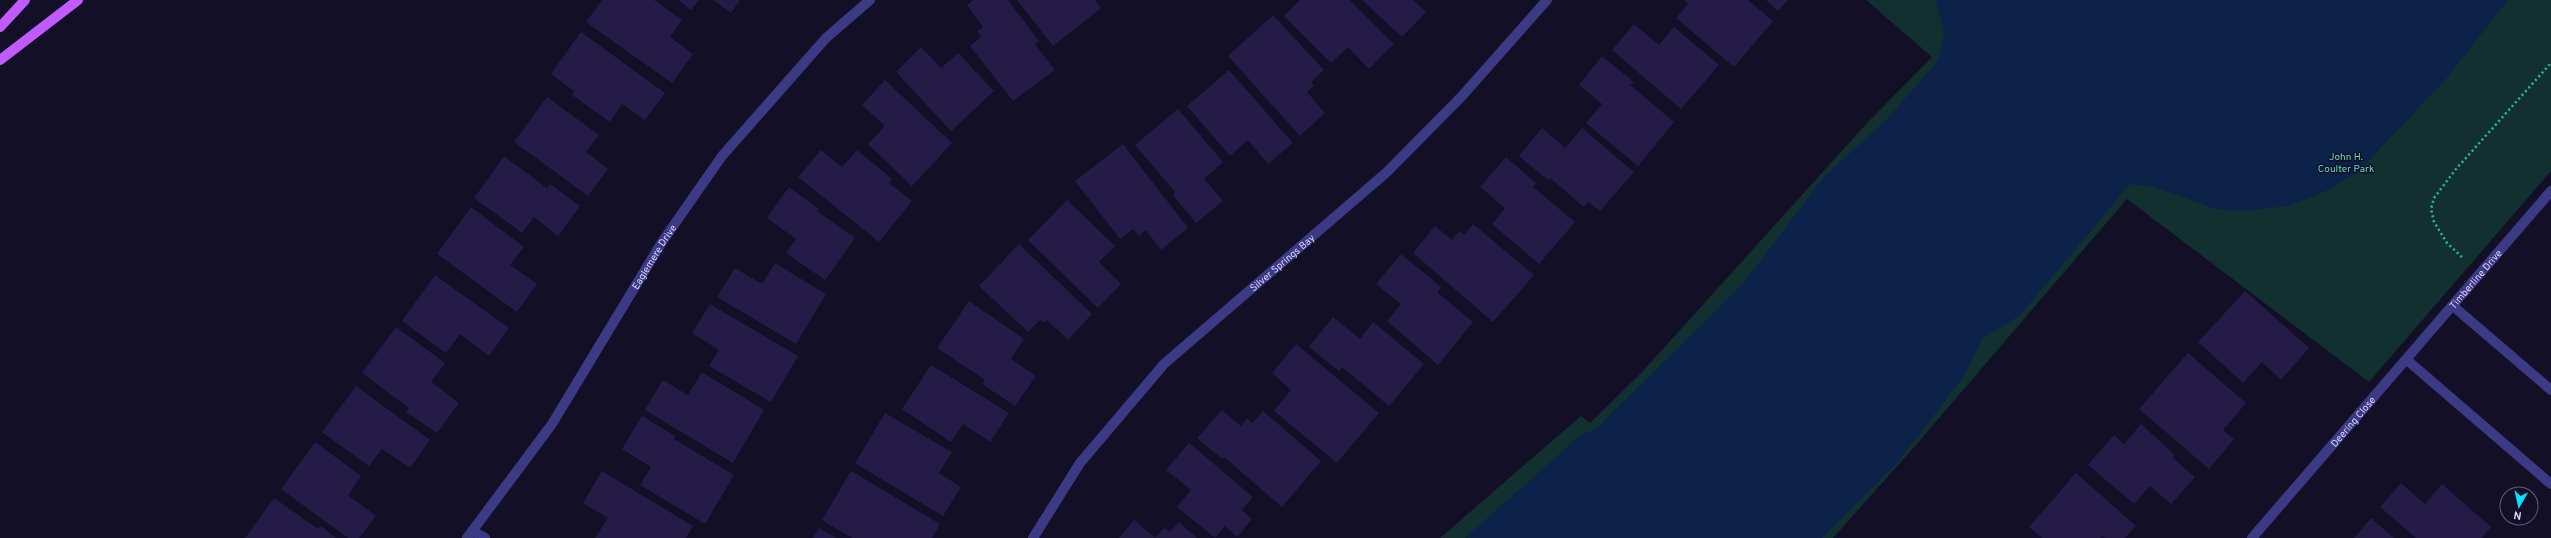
<svg xmlns="http://www.w3.org/2000/svg" width="2551" height="538" font-family="Overpass,sans-serif">
	<style>
		.green { fill: #12302f }
		.water { fill: #0c2248 }
		.building { fill: #241b47 }
		.lines { fill: none; stroke-linecap: round; stroke-linejoin: round }
		.path { stroke: #2fb8b0; stroke-width: 2.5; stroke-dasharray: 2 3; stroke-linecap: butt }
		.minor { stroke: #3d3a85; stroke-width: 10 }
		.major { stroke: #c25bff; stroke-width: 10 }
		.labels { text-anchor: middle; stroke-width: 3; stroke-linejoin: round; paint-order: stroke }
		.park-label { font-size: 10px; fill: #5fe0c0; stroke: #130f26 }
		.street-label { font-size: 10px; fill: #d9d4ff; stroke: #130f26 }
	</style>
	<rect width="100%" height="100%" fill="#130f26"/>
	<polygon class="green" points="1866,0 2551,0 2551,171 2369,382 2127,199 1916,445 1833,538 1440,538 1581,416 1590,423 1642,372 1867,123 1932,57"/>
	<polygon class="water" points="1936,0 2508,0 2445,80 2358,172 2324,192 2288,206 2243,211 2216,209 2154,187 2130,184 2020,315 1982,339 1964,376 1897,463 1822,538 1465,538 1583,433 1595,430 1746,280 1823,178 1886,120 1938,61 1944,34"/>
	<g class="building">
		<polygon points="602,0 654,0 682,20 670,37 693,54 672,83 586,22"/>
		<polygon points="678,0 699,0 691,10"/>
		<polygon points="713,0 740,0 731,13"/>
		<polygon points="974,0 1008,0 1039,41 1035,44 1055,70 1013,101 970,46 981,37 977,31 983,27 967,5"/>
		<polygon points="1017,0 1095,0 1101,8 1053,46"/>
		<polygon points="1300,0 1350,0 1394,44 1369,69 1348,47 1331,63 1284,16"/>
		<polygon points="1362,0 1413,0 1426,12 1402,37"/>
		<polygon points="1684,0 1748,0 1773,21 1734,67 1676,18 1688,4"/>
		<polygon points="1766,0 1788,0 1778,11"/>
		<polygon points="1273,15 1324,70 1311,82 1314,86 1307,92 1325,113 1300,136 1228,56"/>
		<polygon points="1634,24 1659,45 1674,27 1719,65 1681,109 1612,50"/>
		<polygon points="581,32 665,93 645,120 622,104 610,122 572,95 574,91 551,74"/>
		<polygon points="921,47 941,68 958,53 994,91 951,131 896,72"/>
		<polygon points="1602,56 1634,82 1630,85 1674,122 1638,166 1586,123 1602,104 1579,85"/>
		<polygon points="1229,70 1293,143 1268,164 1248,140 1230,156 1187,106"/>
		<polygon points="885,80 952,143 912,186 868,144 885,126 862,105"/>
		<polygon points="547,97 599,135 586,152 608,169 588,196 514,142"/>
		<polygon points="1178,109 1223,162 1204,179 1223,201 1196,223 1173,195 1175,192 1135,145"/>
		<polygon points="1542,128 1565,148 1582,128 1634,172 1600,211 1588,202 1584,207 1550,178 1548,180 1519,156"/>
		<polygon points="1123,144 1188,228 1161,250 1146,230 1139,236 1133,229 1120,239 1075,181"/>
		<polygon points="821,150 842,167 857,150 892,179 889,183 912,201 879,242 798,177"/>
		<polygon points="504,156 547,188 550,184 580,206 558,236 534,217 522,233 474,198"/>
		<polygon points="1506,157 1536,183 1533,187 1575,222 1539,264 1492,224 1505,208 1480,187"/>
		<polygon points="789,187 819,209 817,211 855,238 825,280 786,253 796,239 767,218"/>
		<polygon points="1067,200 1115,246 1099,262 1121,284 1098,308 1028,240"/>
		<polygon points="471,207 524,247 510,265 537,284 517,312 437,254"/>
		<polygon points="1473,224 1534,275 1493,322 1413,253 1435,226 1452,240 1459,231 1464,235"/>
		<polygon points="1019,244 1092,314 1068,340 1047,320 1044,323 1040,320 1028,332 979,286"/>
		<polygon points="1401,254 1441,287 1437,292 1473,322 1438,365 1387,321 1401,304 1376,284"/>
		<polygon points="775,263 826,294 796,344 717,297 735,268 762,284"/>
		<polygon points="435,275 509,328 489,356 460,334 446,353 402,321"/>
		<polygon points="2245,291 2309,348 2281,380 2262,362 2243,383 2198,342"/>
		<polygon points="969,301 1024,339 1011,359 1036,376 1015,406 982,384 985,380 937,348"/>
		<polygon points="710,304 798,356 771,402 709,366 719,350 692,333"/>
		<polygon points="1333,317 1360,339 1373,322 1424,364 1389,406 1342,367 1339,371 1309,347"/>
		<polygon points="396,327 445,363 431,382 459,403 437,433 406,412 409,408 362,373"/>
		<polygon points="1296,344 1379,413 1337,463 1274,411 1291,390 1272,373"/>
		<polygon points="2188,353 2246,403 2223,430 2234,439 2209,469 2139,409"/>
		<polygon points="931,365 1009,413 990,442 963,424 951,442 902,409"/>
		<polygon points="702,372 764,410 733,463 645,410 663,380 688,395"/>
		<polygon points="356,386 430,440 410,468 382,449 369,466 322,432"/>
		<polygon points="1222,410 1241,426 1247,418 1252,423 1263,411 1321,461 1282,507 1224,457 1222,459 1197,438"/>
		<polygon points="885,413 952,452 939,473 961,487 943,516 855,463"/>
		<polygon points="642,416 675,436 674,439 734,475 705,524 640,485 651,467 622,449"/>
		<polygon points="2141,424 2175,455 2173,458 2195,477 2171,504 2150,486 2134,504 2088,465 2114,435 2124,444"/>
		<polygon points="315,442 361,476 348,495 376,516 359,538 348,538 281,489"/>
		<polygon points="1189,443 1253,497 1242,510 1252,519 1237,537 1225,526 1215,538 1177,507 1191,490 1166,470"/>
		<polygon points="602,471 693,526 686,538 595,538 608,518 583,503"/>
		<polygon points="851,471 940,524 932,538 852,538 822,520"/>
		<polygon points="2076,473 2136,526 2125,538 2105,538 2102,536 2100,538 2042,538 2029,527"/>
		<polygon points="2401,483 2425,504 2442,484 2491,527 2482,538 2416,538 2380,507"/>
		<polygon points="274,498 318,529 321,526 336,538 245,538"/>
		<polygon points="2371,518 2394,538 2354,538"/>
		<polygon points="1134,520 1155,538 1119,538"/>
		<polygon points="1179,522 1197,538 1155,538 1164,528 1170,532"/>
		<polygon points="819,528 836,538 813,538"/>
	</g>
	<g class="lines">
		<polyline class="path" points="2462,257 2447,243 2434,222 2431,209 2434,198 2456,169 2551,63"/>
		<g class="minor">
			<polyline points="2453,306 2551,390"/>
			<polyline points="2407,360 2551,484"/>
			<polyline points="472,531 485,538"/>
			<path id="s1" d="M467,538L552,424L662,242L722,156L826,38L870,0"/>
			<path id="s2" d="M1033,538L1080,463L1164,364L1387,172L1462,96L1547,0"/>
			<path id="s3" d="M2252,538L2551,191"/>
		</g>
		<g class="major">
			<polyline points="0,27 25,0"/>
			<polyline points="0,60 78,0"/>
		</g>
	</g>
	<g class="labels">
		<g class="park-label">
			<text x="2346" y="160">John H.<tspan x="2346" dy="12">Coulter Park</tspan></text>
		</g>
		<g class="street-label">
			<text dy="4" stroke="none"><textPath href="#s1" startOffset="338">Eaglemere Drive</textPath></text>
			<text dy="4" stroke="none"><textPath href="#s2" startOffset="374">Silver Springs Bay</textPath></text>
			<text dy="4" stroke="none"><textPath href="#s3" startOffset="342">Timberline Drive</textPath></text>
			<text dy="4" stroke="none"><textPath href="#s3" startOffset="154">Deering Close</textPath></text>
		</g>
	</g>
	<g transform="translate(2519 506) rotate(189)"><circle r="19" fill="#130f26" stroke="#625e7d"/>
	<path d="M0-3L7 15L0 10L-7 15Z" fill="#00e5ff"/>
	<text y="-6" font-size="11" font-weight="bold" text-anchor="middle" fill="#d9d4ff">N</text>
	</g>
</svg>
